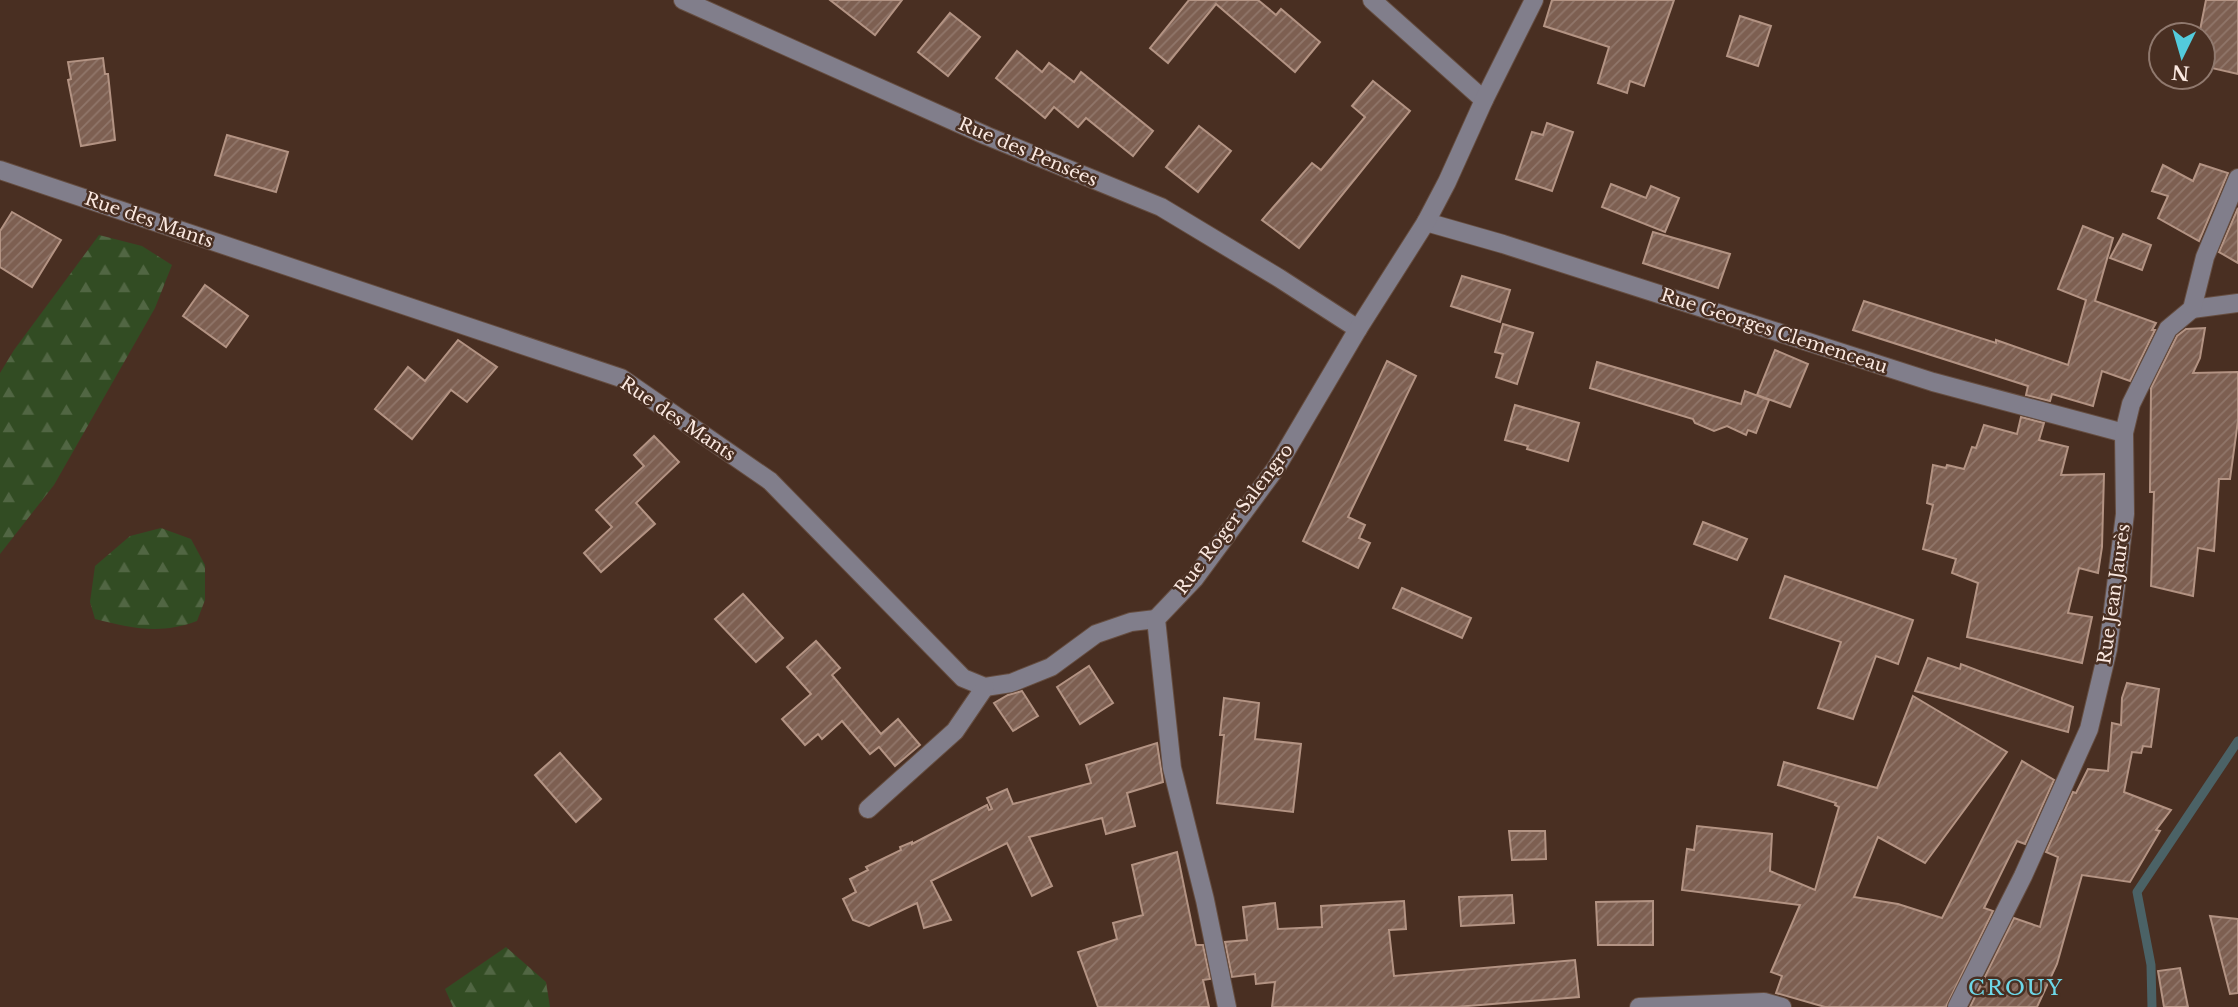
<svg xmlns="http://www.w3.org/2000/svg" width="2238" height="1007" font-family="'Libre Baskerville',serif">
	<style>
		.forest { fill: url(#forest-firs) }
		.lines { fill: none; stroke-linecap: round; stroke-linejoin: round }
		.stream { stroke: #4b6266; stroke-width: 9 }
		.building { fill: url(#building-hatch); stroke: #b39383; stroke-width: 2 }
		.minor-casing { stroke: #654d40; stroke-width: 20 }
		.minor { stroke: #817e8b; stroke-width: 18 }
		.labels { text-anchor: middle; stroke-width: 5; stroke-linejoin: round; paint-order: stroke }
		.street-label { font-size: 18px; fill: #fae8e0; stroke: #492f22 }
		.quarter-label { font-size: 21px; letter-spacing: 2px; fill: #6dd7e7; stroke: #492f22 }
	</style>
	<defs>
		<pattern id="forest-firs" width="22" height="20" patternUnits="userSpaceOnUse" patternTransform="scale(1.75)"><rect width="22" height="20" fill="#324c23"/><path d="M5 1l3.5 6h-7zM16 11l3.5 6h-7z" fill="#516643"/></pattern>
		<pattern id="building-hatch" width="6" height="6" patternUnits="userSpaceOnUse" patternTransform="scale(1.75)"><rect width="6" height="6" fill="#7d5f51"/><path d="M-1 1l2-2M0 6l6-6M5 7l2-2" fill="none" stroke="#90766a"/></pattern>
	</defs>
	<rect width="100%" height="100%" fill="#492f22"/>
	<g class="forest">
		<polygon points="99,235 142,246 172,265 155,308 54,485 0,554 0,373 14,350"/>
		<path d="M161,528L191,539L205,565V600L197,621C160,635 131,628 95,619L90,602L95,566L130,536Z"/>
		<polygon points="506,947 546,982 550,1007 453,1007 445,989"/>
	</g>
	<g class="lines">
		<polyline class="stream" points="2152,1007 2151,965 2137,892 2238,741"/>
	</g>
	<g class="building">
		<polygon points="830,0 902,0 875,35"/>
		<polygon points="1189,0 1258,0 1276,15 1281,9 1320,42 1295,72 1216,4 1168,63 1150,48"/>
		<polygon points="1552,0 1674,0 1644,86 1630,81 1627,93 1598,83 1609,47 1544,26"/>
		<polygon points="2206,0 2238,0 2238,74 2203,66 2203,35 2199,35"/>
		<polygon points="950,13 980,37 948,76 918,52"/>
		<polygon points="1740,16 1771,26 1758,66 1727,56"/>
		<polygon points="1017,51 1042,72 1049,63 1074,82 1081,72 1153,131 1133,156 1086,118 1078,127 1054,107 1045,118 996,78"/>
		<polygon points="103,58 105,74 108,74 115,140 81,146 68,80 71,79 68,62"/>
		<polygon points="1373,81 1410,111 1299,248 1262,220 1312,163 1321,170 1365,117 1352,106"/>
		<polygon points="1547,123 1573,132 1552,191 1516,179 1532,132 1543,135"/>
		<polygon points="1199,126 1231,151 1198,192 1166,167"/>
		<polygon points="227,135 288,152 276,192 215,175"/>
		<polygon points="2200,164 2228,173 2199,241 2158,218 2168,196 2152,191 2163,165 2193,181"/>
		<polygon points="1611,184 1646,198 1651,186 1679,198 1665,232 1602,207"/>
		<polygon points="2238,208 2238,263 2219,252"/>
		<polygon points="12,212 61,240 32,287 0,267 0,231"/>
		<polygon points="2083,226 2113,238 2095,301 2156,323 2152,330 2155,330 2130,381 2102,371 2093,406 2052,394 2050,401 2026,395 2028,386 1853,330 1864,301 1996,343 1996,340 2068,365 2086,300 2058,289"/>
		<polygon points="1653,232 1730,254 1718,288 1643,263"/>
		<polygon points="2123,234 2151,245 2142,270 2110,258"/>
		<polygon points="1462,276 1510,290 1500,322 1451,306"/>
		<polygon points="205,285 248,316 226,347 183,316"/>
		<polygon points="1503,324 1533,333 1517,384 1496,377 1503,354 1495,352"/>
		<polygon points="2205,328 2200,358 2193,373 2238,372 2238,421 2230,479 2219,479 2214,551 2198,548 2193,596 2151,586 2154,492 2150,492 2151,388 2177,336 2186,329"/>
		<polygon points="458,340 497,367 467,402 451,390 412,439 375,409 408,367 425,381"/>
		<polygon points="1775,350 1808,364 1790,407 1757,395"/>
		<polygon points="1387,361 1416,376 1348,517 1365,525 1359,538 1370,543 1358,568 1303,541"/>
		<polygon points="1597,362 1741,404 1745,391 1769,400 1756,433 1748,430 1746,435 1727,426 1714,431 1695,423 1693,419 1590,388"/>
		<polygon points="1515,405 1579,423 1568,461 1527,449 1528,446 1505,440"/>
		<polygon points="2021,417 2044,423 2039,440 2068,447 2061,475 2104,474 2102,547 2098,573 2079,568 2068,613 2092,617 2082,663 1967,637 1978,583 1952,573 1956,559 1923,549 1933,505 1927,503 1933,465 1946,468 1947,465 1964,469 1972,447 1976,448 1984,425 2017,434"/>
		<polygon points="654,436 679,462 636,503 655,524 601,572 584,553 612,527 596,510 644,466 634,455"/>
		<polygon points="1703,522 1747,539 1737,560 1694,544"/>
		<polygon points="1785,576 1913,620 1898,664 1876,656 1853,719 1818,708 1841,642 1770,618"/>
		<polygon points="1402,588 1471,618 1462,638 1393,608"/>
		<polygon points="743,594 783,638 756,662 715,619"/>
		<polygon points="816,641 840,668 832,675 881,734 898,719 920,745 895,766 879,747 870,754 842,721 822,739 818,734 805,745 782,719 811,694 787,667"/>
		<polygon points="1928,658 1960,669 1961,664 2073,707 2068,732 1915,691"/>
		<polygon points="1089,666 1113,703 1080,724 1057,687"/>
		<polygon points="2127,683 2159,689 2151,747 2143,746 2141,753 2132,752 2124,792 2171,810 2156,830 2160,831 2130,882 2082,875 2057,964 2037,1007 1970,1007 2014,918 2040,927 2058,857 2046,852 2073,792 2076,793 2088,769 2108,771 2112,723 2121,725 2122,698"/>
		<polygon points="1022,691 1038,716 1013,731 994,703 1008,695"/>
		<polygon points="1913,696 2007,752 1925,863 1878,837 1854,897 1898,904 1942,918 2022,761 2054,780 2025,844 2017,841 1984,908 1993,911 1946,1007 1825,1007 1776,993 1782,976 1771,972 1800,905 1682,890 1687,849 1694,850 1697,826 1772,834 1770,871 1815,890 1839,807 1835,805 1836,803 1778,785 1784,762 1877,788"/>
		<polygon points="1224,698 1259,703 1255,739 1301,744 1293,812 1217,803 1224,735 1220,735"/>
		<polygon points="1157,743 1163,782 1127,793 1135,826 1106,834 1102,818 1029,837 1052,886 1032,896 1007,843 931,881 951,920 924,928 917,903 869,926 853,920 843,899 856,892 850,879 868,870 866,867 901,850 900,847 912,842 912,844 987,805 989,810 992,809 987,798 1007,789 1013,804 1091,783 1086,765"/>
		<polygon points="560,753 601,799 576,822 535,775"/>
		<polygon points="1509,831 1545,831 1546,859 1512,860"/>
		<polygon points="1177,852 1196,945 1203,945 1210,979 1203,980 1209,1007 1098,1007 1078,952 1117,939 1113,923 1143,915 1132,865"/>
		<polygon points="1512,895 1514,923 1461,926 1459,897"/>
		<polygon points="1404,901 1406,929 1389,930 1394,976 1575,960 1579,997 1456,1007 1272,1007 1275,982 1256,984 1255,974 1232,977 1225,942 1247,940 1243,907 1275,903 1278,929 1322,927 1321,906"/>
		<polygon points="1653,901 1653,945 1598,945 1596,902"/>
		<polygon points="2210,916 2238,919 2238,993 2230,994"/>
		<polygon points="2180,968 2188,1007 2164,1007 2158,971"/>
	</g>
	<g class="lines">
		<g class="minor-casing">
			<g id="minor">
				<polyline points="683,0 987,136 1161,207 1279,278 1358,329"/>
				<polyline points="1372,0 1484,100"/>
				<polyline points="0,170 621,378 770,481 963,678 985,687 1011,683 1051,667 1096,634 1131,622 1156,619"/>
				<polyline points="1426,222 1503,244 1933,382 2124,433"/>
				<polyline points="2192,309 2238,303"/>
				<polyline points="868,809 955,731 985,687"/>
				<polyline points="1227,1007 1205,900 1172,768 1156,619 1195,578 1276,468 1358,329 1426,222 1447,182 1484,100 1534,0"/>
				<polyline points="1639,1007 1764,1002 1782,1007"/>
				<polyline points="1957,1007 2023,876 2089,729 2108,649 2125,514 2124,433 2131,404 2168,329 2192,309 2205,257 2238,178"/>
			</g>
		</g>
		<use href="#minor" class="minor"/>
	</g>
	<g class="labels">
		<g class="street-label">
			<text transform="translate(1028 152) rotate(23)" y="6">Rue des Pensées</text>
			<text transform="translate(149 220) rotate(19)" y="6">Rue des Mants</text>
			<text transform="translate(1774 331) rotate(18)" y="6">Rue Georges Clemenceau</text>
			<text transform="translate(678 419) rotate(34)" y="6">Rue des Mants</text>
			<text transform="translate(1234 519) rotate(-53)" y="6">Rue Roger Salengro</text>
			<text transform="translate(2114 594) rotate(-82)" y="6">Rue Jean Jaurès</text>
		</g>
		<g class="quarter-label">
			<text x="2016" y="995">CROUY</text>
		</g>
	</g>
	<g transform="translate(2182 56) rotate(185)"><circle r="33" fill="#492f22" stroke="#90796e" stroke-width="2"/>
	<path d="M0-5L12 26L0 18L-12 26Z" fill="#53cbdc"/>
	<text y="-10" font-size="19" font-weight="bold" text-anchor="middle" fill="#fae8e0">N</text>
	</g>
</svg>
